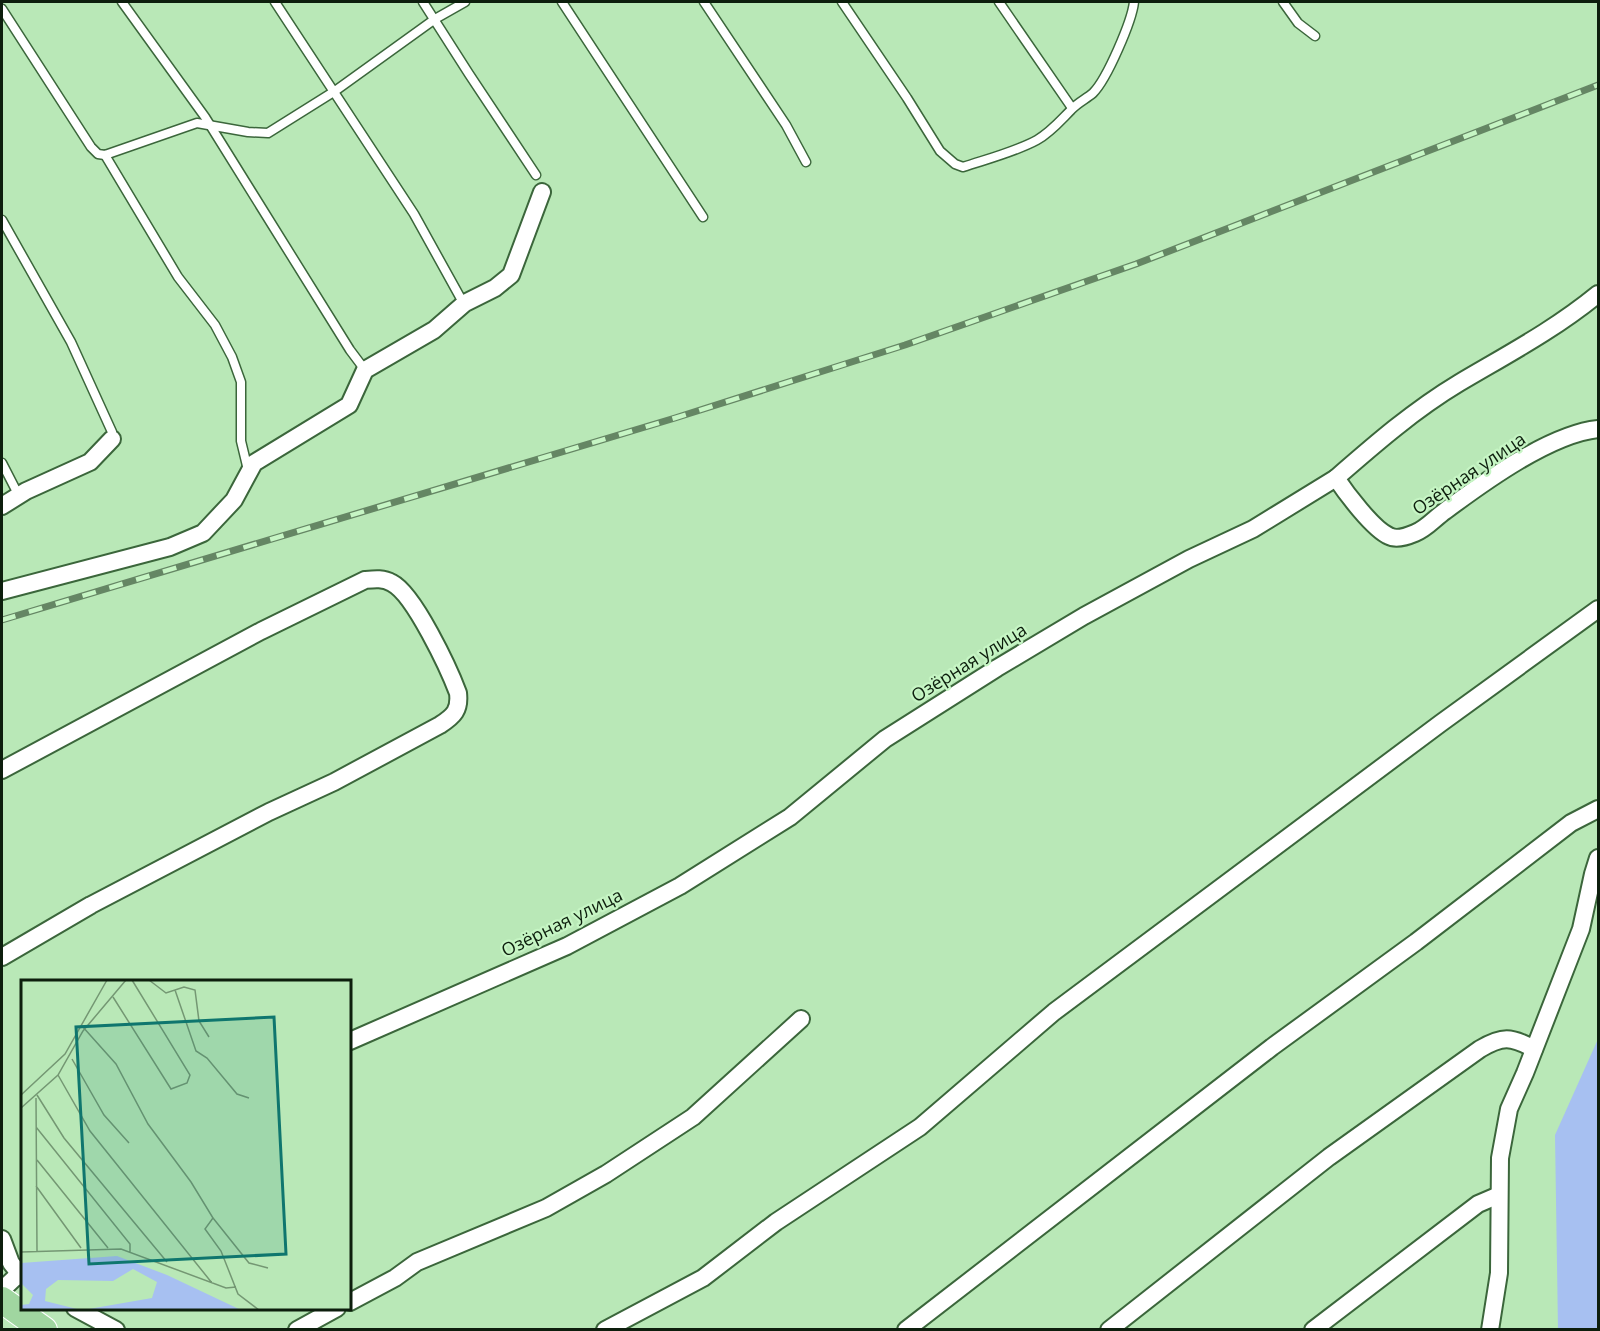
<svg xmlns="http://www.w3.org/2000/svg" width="1600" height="1331" font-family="'Open Sans',sans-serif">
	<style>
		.water { fill: #a7c0f1 }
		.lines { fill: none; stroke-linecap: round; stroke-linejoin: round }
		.service-casing { stroke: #3b663b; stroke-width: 11 }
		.minor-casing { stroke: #3b663b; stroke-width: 20 }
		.primary-casing { stroke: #fff; stroke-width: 28 }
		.service { stroke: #fff; stroke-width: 8 }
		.minor { stroke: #fff; stroke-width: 16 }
		.primary { stroke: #a0d6a0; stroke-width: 26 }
		.rail-casing { stroke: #658664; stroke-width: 7 }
		.rail { stroke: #c6f5c4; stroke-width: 4.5; stroke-dasharray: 14; stroke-linecap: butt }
		.labels { text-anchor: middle; stroke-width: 4.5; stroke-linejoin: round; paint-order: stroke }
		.street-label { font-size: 18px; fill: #0d1e0d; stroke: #c6f5c4 }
		.inset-road { fill: none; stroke: #749773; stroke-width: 1.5 }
		.view { fill: #0f766e; fill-opacity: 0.15; stroke: #0f766e; stroke-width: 3 }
		.inset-edge { fill: none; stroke: #0d1e0d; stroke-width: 3 }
	</style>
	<rect width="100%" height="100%" fill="#b9e8b7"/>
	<polygon class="water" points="1598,1039 1598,1329 1558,1329 1555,1135"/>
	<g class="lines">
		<g class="service-casing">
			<g id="service">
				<polyline points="122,2 205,117 350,350 365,370"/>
				<polyline points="275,2 414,214 460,297"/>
				<polyline points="423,2 469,74 536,175"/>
				<polyline points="562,2 703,217"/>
				<polyline points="704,2 786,125 806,162"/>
				<path d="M842,2L907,98L940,151L955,164L963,167C987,159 1015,152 1037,140C1051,132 1060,121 1071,110C1077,103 1086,99 1093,93C1107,79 1132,21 1134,2"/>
				<polyline points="999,2 1072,108"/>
				<polyline points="1283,2 1298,23 1315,36"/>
				<polyline points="2,9 91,147 98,154 105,155 197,123 248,132 268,133 335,91 435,19 465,2"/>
				<polyline points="105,155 178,277 215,325 232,357 241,382 241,441 248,470"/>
				<polyline points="2,220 71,342 112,432"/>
				<polyline points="2,463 19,496"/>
			</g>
		</g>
		<g class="minor-casing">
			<g id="minor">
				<path d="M1336,478C1375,444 1414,410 1459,383C1508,354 1554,330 1598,294"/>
				<polyline points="2,506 26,491 90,462 112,439"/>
				<polyline points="2,591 170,547 203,533 234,500 254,463 349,405 365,370 434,330 465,303 495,288 511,275 542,192"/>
				<path d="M2,770L261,631L365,580C375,579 383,578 392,583C414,594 449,669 458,693C460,710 454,716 440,725L334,782L269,812L91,905L2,957"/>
				<path d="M350,1041L567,946L680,886L790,817L885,739L997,668L1084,616L1189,559L1253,529L1336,478C1346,493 1373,529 1389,536C1396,540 1408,536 1415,533C1426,529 1435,518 1445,511C1484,482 1550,434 1598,429"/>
				<polyline points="2,1239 11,1263 22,1277"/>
				<polyline points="2,1290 22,1271"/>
				<polyline points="350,1302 395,1278 417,1262 546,1208 606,1174 693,1117 801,1019"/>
				<polyline points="75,1308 116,1330"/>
				<polyline points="297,1330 337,1308"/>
				<polyline points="605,1330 703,1278 776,1222 920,1127 1054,1012 1441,723 1598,609"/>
				<polyline points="906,1330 1272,1047 1416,942 1571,823 1598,809"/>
				<path d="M1109,1330L1329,1157L1480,1049C1502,1036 1511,1036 1534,1049"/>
				<polyline points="1313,1330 1478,1204 1499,1195"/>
				<polyline points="1490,1330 1499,1273 1500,1158 1509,1109 1525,1073 1581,929 1593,874 1598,858"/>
			</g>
		</g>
		<g class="primary-casing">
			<polyline id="primary" points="2,1300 44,1330"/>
		</g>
		<use href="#service" class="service"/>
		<use href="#minor" class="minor"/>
		<use href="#primary" class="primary"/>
		<g class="rail-casing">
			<polyline id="rail" points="2,620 675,418 905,345 1136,264 1598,85"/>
		</g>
		<use href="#rail" class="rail"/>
	</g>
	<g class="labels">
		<g class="street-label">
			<text transform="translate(1469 474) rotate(-34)" y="6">Озёрная улица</text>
			<text transform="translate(969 663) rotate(-32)" y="6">Озёрная улица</text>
			<text transform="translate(562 923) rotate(-26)" y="6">Озёрная улица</text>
		</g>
	</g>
	<g transform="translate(21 980)">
		<rect width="330" height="330" fill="#b9e8b7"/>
		<path d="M96,276L146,295L220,330H62L131,318L136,302L112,289L92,301L37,300L25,309L24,321L60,330H0V325L8,324L12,315L0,303V283Z" fill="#a7c0f1"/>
		<path class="inset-road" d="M128,0L145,13L163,7L174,10L178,41L188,57M154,10L175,71L186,78L216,114L228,118M92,17L150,109L166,103L169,95L111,0M61,46L95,84L127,144L170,202L192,238L184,249L200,271L217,314L238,330M51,79L83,135L108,163M37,95L69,151L191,303M0,115L44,74L86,0M16,115L43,158L146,282M15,118L16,271M0,128L37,95L62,51L105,0M15,147L109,264V272M16,180L87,268M15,206L60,268M192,238L228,283L247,288M0,272L100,269L205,308L215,307"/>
		<path class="view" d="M253,37L265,274L68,284L55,47Z"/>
		<rect width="330" height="330" class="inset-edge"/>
	</g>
	<rect width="1600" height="1331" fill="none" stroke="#0d1e0d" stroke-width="6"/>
</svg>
